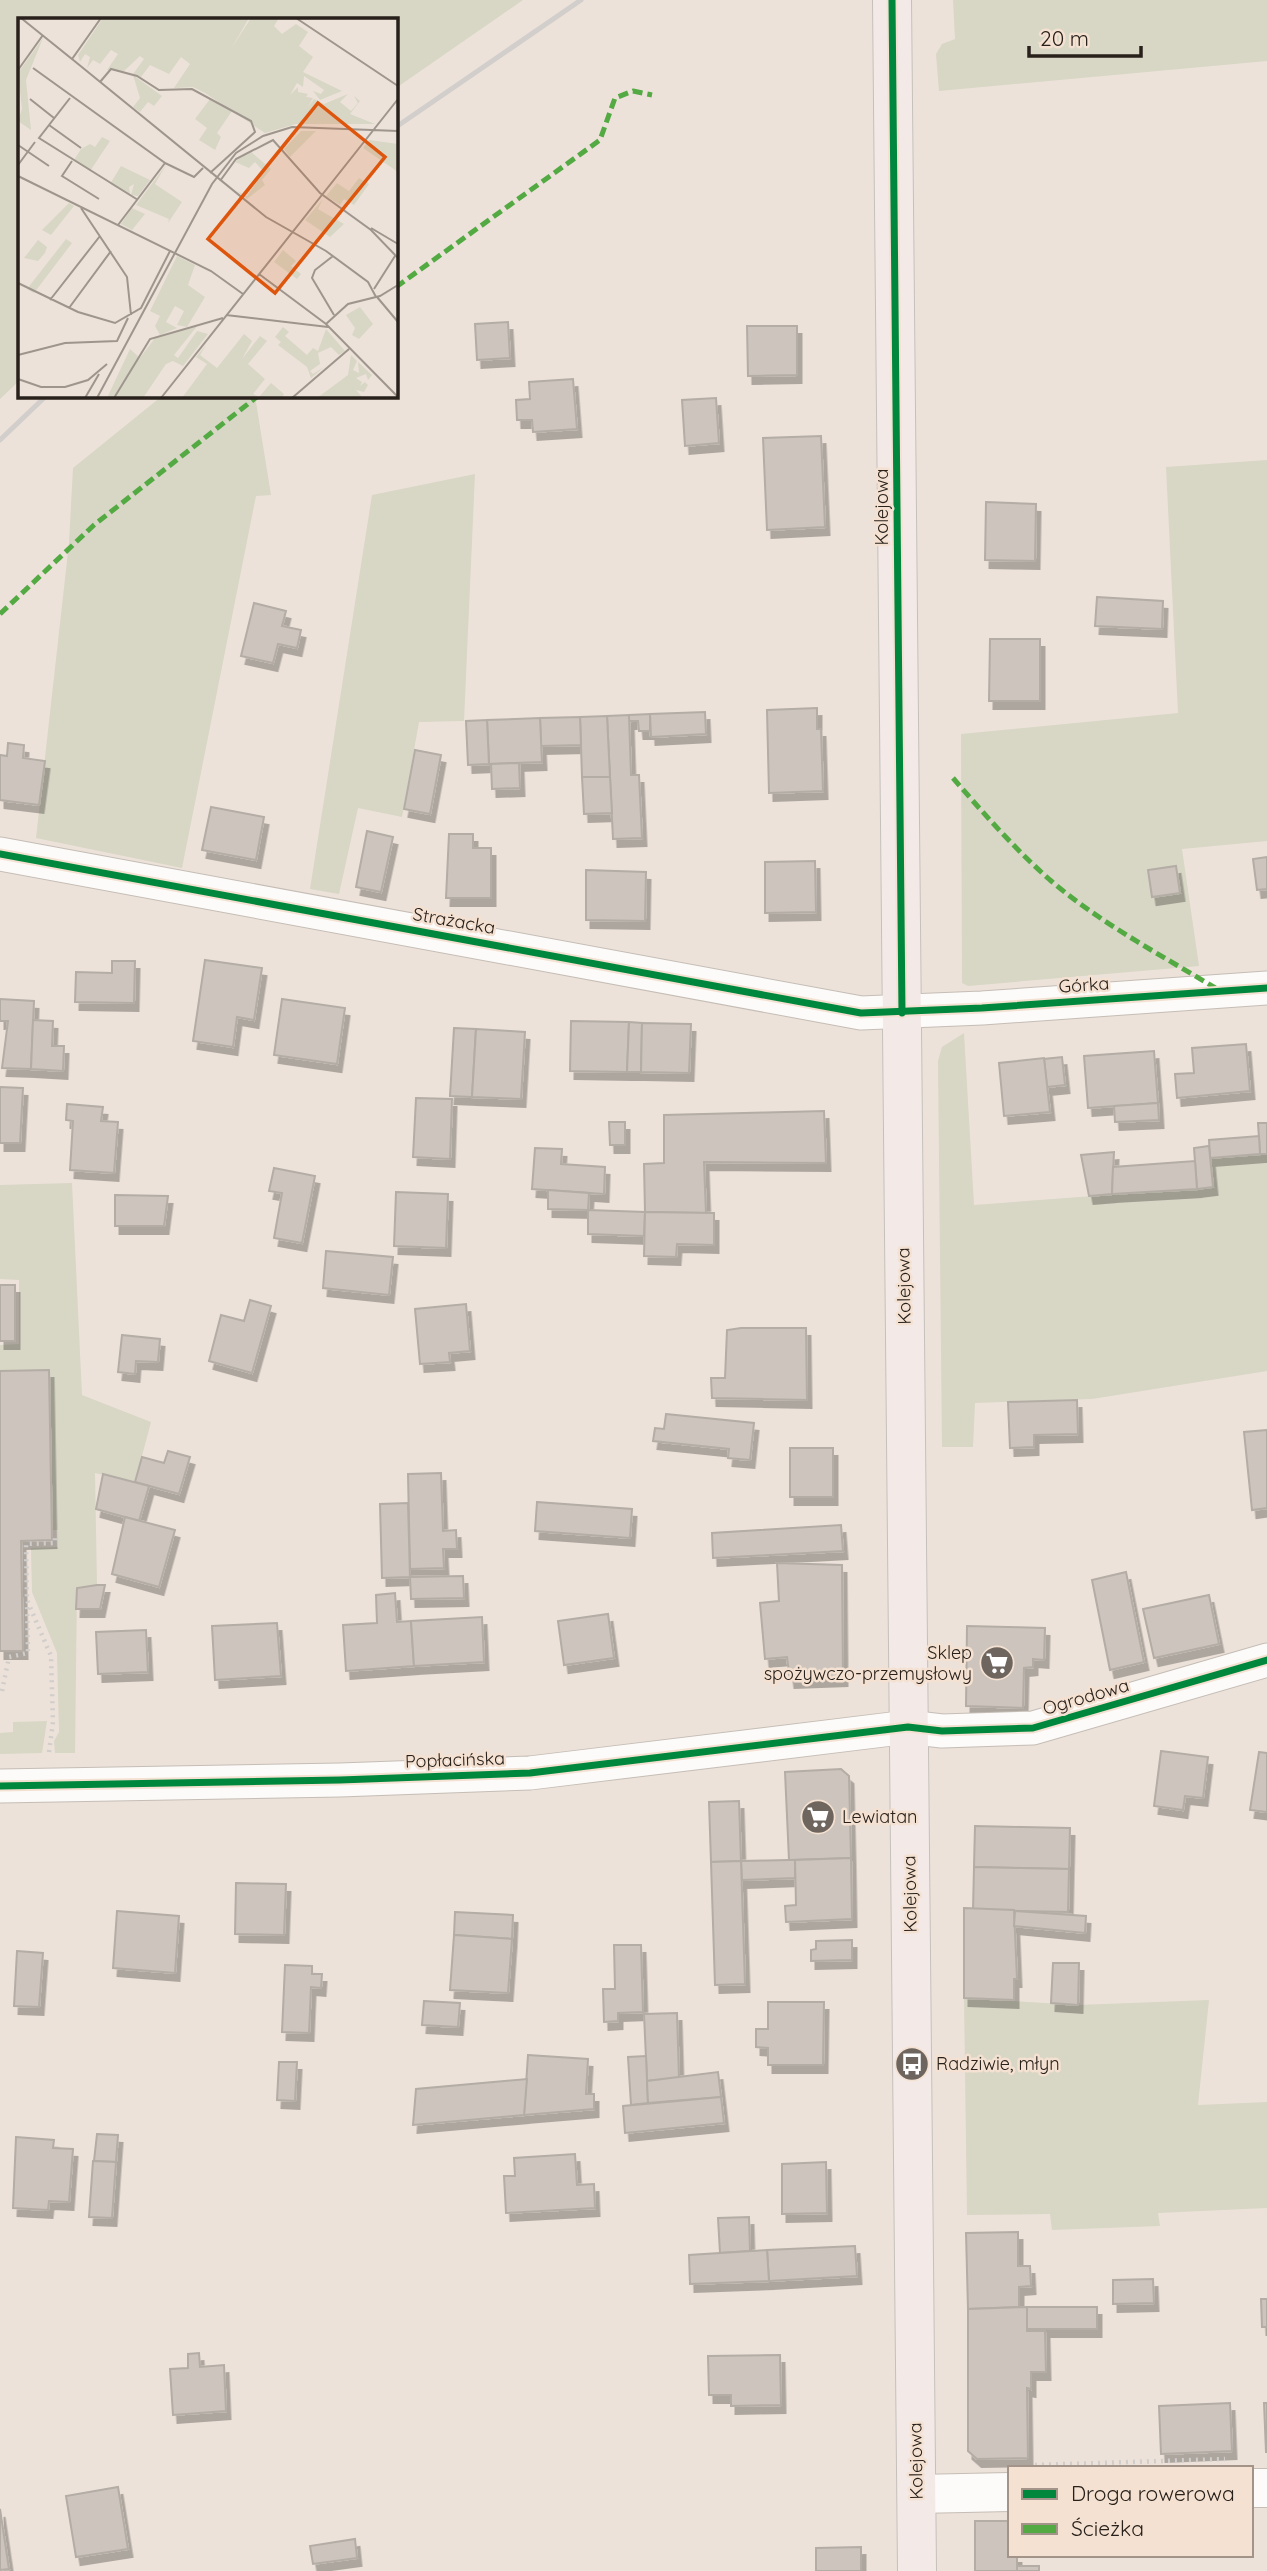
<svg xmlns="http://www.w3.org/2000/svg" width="1267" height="2571" font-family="Quicksand,sans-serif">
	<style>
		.green { fill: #d8d6c5 }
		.building { fill: #ccc4bd; stroke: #b4ada6; stroke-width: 2; filter: url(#shadow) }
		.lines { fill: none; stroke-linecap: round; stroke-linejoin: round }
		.minor-casing { stroke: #c5bdb6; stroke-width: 35 }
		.secondary-casing { stroke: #c5bdb6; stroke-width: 40 }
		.primary-casing { stroke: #c5c0bb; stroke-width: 40 }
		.path { stroke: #d0cdcb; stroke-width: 4.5; stroke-dasharray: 2 5; stroke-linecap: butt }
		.minor { stroke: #fcfbf9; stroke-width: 33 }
		.secondary { stroke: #fcfbf9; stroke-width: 38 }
		.primary { stroke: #f3eae8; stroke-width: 38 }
		.rail { stroke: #d1cecb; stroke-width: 5 }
		.quiet { stroke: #53aa43; stroke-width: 5; stroke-dasharray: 10 5; stroke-linecap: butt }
		.cycleway-casing { stroke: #f4e1d1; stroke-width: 11 }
		.cycleway { stroke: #00873e; stroke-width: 7 }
		.labels { text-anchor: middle; stroke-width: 5; stroke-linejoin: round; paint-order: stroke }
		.street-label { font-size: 18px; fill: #28211b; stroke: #f4e1d1 }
		.poi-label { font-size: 18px; fill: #28211b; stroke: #f4e1d1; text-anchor: start }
		.inset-road { fill: none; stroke: #9e958d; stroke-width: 2 }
		.view { fill: #de560d; fill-opacity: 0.15; stroke: #de560d; stroke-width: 3.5 }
		.inset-edge { fill: none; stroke: #28211b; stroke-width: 3.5 }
	</style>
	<defs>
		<filter id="shadow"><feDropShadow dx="4.5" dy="8" stdDeviation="0" flood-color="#0004"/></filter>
	</defs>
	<rect width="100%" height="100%" fill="#ece2d9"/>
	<g class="green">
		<polygon points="0,0 523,0 396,88 396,19 19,19 19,381 0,399"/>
		<polygon points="953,0 1267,0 1267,61 939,91 936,54 942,44 955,39"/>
		<polygon points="162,396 255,396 271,495 256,496 182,868 36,838 69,543 73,468"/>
		<polygon points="1267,460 1267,841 1182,849 1199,966 968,986 962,983 961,734 1178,713 1166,467"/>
		<polygon points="475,474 464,721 419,722 402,817 358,808 339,894 310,889 372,495"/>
		<polygon points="964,1033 974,1205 1213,1187 1210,1158 1267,1154 1267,1371 1092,1399 975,1403 973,1447 942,1447 938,1061 942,1047"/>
		<polygon points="72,1183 82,1395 151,1422 135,1482 95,1473 97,1585 77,1588 75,1753 55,1753 54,1741 59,1732 57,1653 32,1592 31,1548 58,1547 58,1530 52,1530 0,1371 0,1345 19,1344 19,1280 0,1279 0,1185"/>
		<polygon points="47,1721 42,1753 0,1754 0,1733 13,1732 13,1722"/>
		<polygon points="964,1998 1078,2005 1209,2000 1198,2105 1267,2102 1267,2208 1158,2213 1160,2226 1052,2230 1050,2214 967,2215"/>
	</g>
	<g class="building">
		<polygon points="508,322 510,358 477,360 475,324"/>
		<polygon points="747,326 797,326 797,375 748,376"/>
		<polygon points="573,379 577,429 533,432 532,420 517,420 516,400 530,399 529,382"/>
		<polygon points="716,398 719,443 685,446 682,400"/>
		<polygon points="821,436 825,527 767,530 763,438"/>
		<polygon points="986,502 1036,504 1035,561 985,560"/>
		<polygon points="1097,597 1163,601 1162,629 1095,626"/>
		<polygon points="254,603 286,611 282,626 301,630 297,648 278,644 273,663 241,656"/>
		<polygon points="990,639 1040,639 1040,701 989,701"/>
		<polygon points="817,708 817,729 821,729 823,791 769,793 767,710"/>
		<polygon points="705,712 706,734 651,737 650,714"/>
		<polygon points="650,714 650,731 639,731 638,721 629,721 629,715"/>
		<polygon points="629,715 631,775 639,775 642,838 613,839 607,716"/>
		<polygon points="607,716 610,777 582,777 580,717"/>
		<polygon points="580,717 581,745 541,746 540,718"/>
		<polygon points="540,718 542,762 489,764 487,720"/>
		<polygon points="487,720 489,764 468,765 466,721"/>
		<polygon points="8,743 24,745 23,758 45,761 39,805 0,800 0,755 7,756"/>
		<polygon points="415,750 441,755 430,814 404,809"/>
		<polygon points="519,763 520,788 492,789 491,764"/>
		<polygon points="582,777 610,777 612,813 584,814"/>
		<polygon points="211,807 264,817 256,860 202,850"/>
		<polygon points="367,831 393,837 381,892 356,887"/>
		<polygon points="449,834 473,834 473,848 491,848 491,898 446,898"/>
		<polygon points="1267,857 1267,889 1257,890 1253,859"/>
		<polygon points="815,861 816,912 765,913 765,862"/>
		<polygon points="1176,866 1180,893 1152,897 1148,870"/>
		<polygon points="586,870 646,872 645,921 586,920"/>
		<polygon points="205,960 262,968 254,1020 237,1017 233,1047 193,1041"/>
		<polygon points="112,961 135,961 134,1003 75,1002 76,972 112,973"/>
		<polygon points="0,999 34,1001 31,1069 2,1068 8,1021 0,1021"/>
		<polygon points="282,999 345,1008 337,1064 274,1055"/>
		<polygon points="33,1020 53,1021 52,1046 64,1046 63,1071 31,1069"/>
		<polygon points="571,1021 629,1022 627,1072 570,1071"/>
		<polygon points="629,1022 642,1023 641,1072 627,1072"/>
		<polygon points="642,1023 691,1024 689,1073 641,1072"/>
		<polygon points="454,1028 476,1029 472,1097 450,1096"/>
		<polygon points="476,1029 525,1032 521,1099 472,1097"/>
		<polygon points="1246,1044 1250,1091 1177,1098 1175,1074 1194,1073 1192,1048"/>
		<polygon points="1154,1051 1158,1103 1088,1108 1084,1056"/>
		<polygon points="1062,1057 1065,1085 1047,1087 1044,1059"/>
		<polygon points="1044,1058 1050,1112 1004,1116 999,1063"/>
		<polygon points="0,1087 23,1088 20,1143 0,1143"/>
		<polygon points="416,1098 452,1099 450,1159 413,1157"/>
		<polygon points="1158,1103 1159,1120 1115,1122 1114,1106"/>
		<polygon points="67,1104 103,1107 101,1121 118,1122 114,1173 70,1170 73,1121 66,1120"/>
		<polygon points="824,1111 826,1163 704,1162 706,1213 645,1212 644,1164 664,1163 664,1115"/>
		<polygon points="609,1122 625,1122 625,1145 610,1145"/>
		<polygon points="1258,1123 1267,1123 1267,1154 1260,1154"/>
		<polygon points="1259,1136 1260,1154 1210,1158 1209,1140"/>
		<polygon points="1209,1146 1213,1187 1197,1189 1194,1148"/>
		<polygon points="535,1148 562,1149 561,1164 605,1167 604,1194 532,1189"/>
		<polygon points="1114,1152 1112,1194 1089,1196 1081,1155"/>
		<polygon points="1195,1161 1197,1189 1112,1194 1113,1167"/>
		<polygon points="274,1168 315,1176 302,1243 274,1238 282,1193 269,1191"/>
		<polygon points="548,1190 589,1193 588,1210 548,1209"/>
		<polygon points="396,1192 448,1194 446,1248 394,1246"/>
		<polygon points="115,1195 168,1196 164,1226 115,1226"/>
		<polygon points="588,1210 645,1212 644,1236 588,1234"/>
		<polygon points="645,1212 714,1213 714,1245 677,1244 676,1257 644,1256"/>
		<polygon points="326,1251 393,1257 389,1295 323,1288"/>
		<rect x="0" y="1285" width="15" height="56"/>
		<polygon points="250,1300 271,1306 252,1373 209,1361 221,1315 244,1321"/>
		<polygon points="466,1304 470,1351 449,1353 450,1362 420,1364 415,1309"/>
		<polygon points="741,1328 806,1328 807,1400 712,1398 711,1378 725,1378 727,1330"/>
		<polygon points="122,1335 160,1339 158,1362 136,1361 135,1374 118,1372"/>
		<polygon points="49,1370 52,1540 21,1541 23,1651 0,1651 0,1371"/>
		<polygon points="1077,1400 1078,1434 1034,1435 1034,1447 1010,1448 1008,1402"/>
		<polygon points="666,1414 754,1423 750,1460 728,1458 729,1449 653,1441 655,1428 664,1429"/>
		<polygon points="1267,1430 1267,1508 1252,1510 1244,1432"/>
		<rect x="790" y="1448" width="43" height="49"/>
		<polygon points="168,1451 190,1457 179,1494 135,1482 142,1457 164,1463"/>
		<polygon points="441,1473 443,1531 456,1530 457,1549 443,1549 444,1568 410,1569 408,1474"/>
		<polygon points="103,1474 149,1486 139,1521 96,1509"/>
		<polygon points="537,1502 632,1509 630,1538 535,1531"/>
		<polygon points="408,1503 410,1577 382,1578 380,1504"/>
		<polygon points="125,1517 175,1530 159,1587 112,1574"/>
		<polygon points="841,1525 843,1551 713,1558 712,1533"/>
		<polygon points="777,1563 842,1565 843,1678 790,1680 787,1657 765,1659 760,1603 779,1601"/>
		<polygon points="1126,1572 1144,1662 1110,1670 1092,1580"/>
		<polygon points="463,1576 464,1598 411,1599 410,1577"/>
		<polygon points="97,1585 105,1585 100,1609 76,1609 77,1588"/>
		<polygon points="395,1593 397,1622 411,1621 414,1666 346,1671 343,1625 377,1623 376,1595"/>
		<polygon points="1209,1595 1219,1644 1154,1658 1143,1609"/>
		<polygon points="608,1614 614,1658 564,1665 558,1621"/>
		<polygon points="482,1617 484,1662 414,1666 411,1621"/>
		<polygon points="277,1623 281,1676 215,1680 212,1626"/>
		<polygon points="967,1626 1045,1628 1044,1660 1033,1659 1033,1667 1024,1668 1023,1708 966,1706"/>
		<polygon points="146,1630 148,1672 98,1674 96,1632"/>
		<polygon points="1161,1751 1208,1757 1203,1798 1185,1796 1183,1810 1154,1806"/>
		<polygon points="1259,1752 1267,1753 1267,1812 1250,1810"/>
		<polygon points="841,1769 849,1776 851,1858 789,1860 785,1772"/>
		<polygon points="739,1801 741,1861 711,1862 709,1802"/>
		<polygon points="975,1826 1070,1828 1069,1869 974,1867"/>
		<polygon points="851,1858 852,1919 786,1922 785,1906 796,1905 795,1860"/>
		<polygon points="789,1860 795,1860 795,1878 742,1880 741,1861"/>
		<polygon points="741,1861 745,1984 715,1985 711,1862"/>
		<polygon points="974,1867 1069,1869 1068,1912 973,1910"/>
		<polygon points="236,1883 286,1884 284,1935 235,1934"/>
		<polygon points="964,1908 1014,1910 1017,1979 1014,1979 1014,2000 964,1998"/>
		<polygon points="117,1911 179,1916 175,1973 113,1968"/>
		<polygon points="1015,1911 1086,1916 1085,1933 1014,1926"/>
		<polygon points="455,1912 513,1915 512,1939 454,1935"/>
		<polygon points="454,1935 512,1939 508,1993 450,1990"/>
		<polygon points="852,1940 852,1960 811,1961 811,1950 816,1949 816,1941"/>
		<polygon points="614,1945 641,1945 643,2012 618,2013 618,2021 604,2022 603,1989 615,1989"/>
		<polygon points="17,1951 43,1953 39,2007 14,2006"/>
		<polygon points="1053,1963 1079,1963 1078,2005 1051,2003"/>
		<polygon points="285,1965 312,1966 312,1974 322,1974 321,1988 311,1987 309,2033 282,2032"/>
		<polygon points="424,2001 460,2003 458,2027 422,2025"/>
		<polygon points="768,2002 824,2002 823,2065 768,2065 768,2048 756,2047 756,2029 768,2029"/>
		<polygon points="677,2013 679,2078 647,2081 644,2014"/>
		<polygon points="528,2055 588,2059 586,2094 594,2094 594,2109 524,2115"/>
		<polygon points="646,2056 648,2103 631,2105 628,2057"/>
		<polygon points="279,2062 297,2062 295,2101 277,2100"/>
		<polygon points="718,2072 721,2097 648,2103 647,2081"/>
		<polygon points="527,2079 524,2115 413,2125 416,2089"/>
		<polygon points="721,2097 724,2123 625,2133 623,2106"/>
		<polygon points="97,2134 118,2135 116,2162 94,2161"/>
		<polygon points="16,2137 54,2140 53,2148 73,2149 69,2202 49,2201 48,2210 13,2208"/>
		<polygon points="575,2154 577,2185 594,2184 595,2208 506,2213 504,2176 515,2176 514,2158"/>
		<polygon points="93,2161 116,2162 112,2218 89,2217"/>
		<polygon points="826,2162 827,2213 782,2214 782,2164"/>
		<polygon points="749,2217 750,2251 720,2253 718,2218"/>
		<polygon points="1018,2232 1018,2266 1030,2266 1031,2286 1019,2287 1019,2307 968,2309 966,2233"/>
		<polygon points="855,2246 857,2276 769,2281 767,2250"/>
		<polygon points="767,2250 769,2281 690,2284 689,2255"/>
		<polygon points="1153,2279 1154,2303 1113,2304 1113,2280"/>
		<polygon points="1261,2299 1267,2299 1267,2327 1262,2327"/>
		<polygon points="1027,2307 1027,2331 1045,2331 1046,2372 1031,2372 1031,2389 1027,2388 1028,2458 977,2459 968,2451 968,2309"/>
		<rect x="1027" y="2307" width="70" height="22"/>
		<polygon points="199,2353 200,2367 224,2365 226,2411 173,2415 170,2369 188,2368 188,2354"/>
		<polygon points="780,2355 781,2405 731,2406 731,2395 709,2395 708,2356"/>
		<polygon points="1230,2403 1232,2451 1161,2454 1159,2406"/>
		<polygon points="1264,2403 1267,2403 1267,2452 1266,2452"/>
		<polygon points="118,2487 128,2549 76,2557 66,2496"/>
		<polygon points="0,2509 9,2569 0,2570"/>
		<polygon points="975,2521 1010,2521 1010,2555 1017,2555 1017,2571 975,2571"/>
		<polygon points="355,2539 357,2558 313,2564 310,2546"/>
		<polygon points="861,2547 861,2571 816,2571 816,2548"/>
		<rect x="1017" y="2566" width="22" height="5"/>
	</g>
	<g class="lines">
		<g class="minor-casing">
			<g id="minor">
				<polyline points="0,854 861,1013 982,1008 1267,988"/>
				<polyline points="0,1786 340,1780 530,1773 908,1727 942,1731 1033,1728 1267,1660"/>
			</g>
		</g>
		<g class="secondary-casing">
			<g id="secondary">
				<polyline points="1251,2488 1267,2488"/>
				<polyline points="917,2494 1010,2492"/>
			</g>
		</g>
		<g class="primary-casing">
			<polyline id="primary" points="892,0 917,2571"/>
		</g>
		<g class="path">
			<polyline points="2,1691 9,1657 28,1653 27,1604"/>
			<polyline points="49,1752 53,1722 51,1656 27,1600 26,1544 55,1543 55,1534"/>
			<polyline points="1035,2465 1225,2459"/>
		</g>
		<use href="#minor" class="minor"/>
		<use href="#secondary" class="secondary"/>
		<use href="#primary" class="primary"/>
		<g class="rail">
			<polyline points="396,127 581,0"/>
			<polyline points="0,440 46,396"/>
		</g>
		<g class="quiet">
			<polyline points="396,287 600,140 615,98 633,91 652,95"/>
			<polyline points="0,614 94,525 258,396"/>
			<path d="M953,778C984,814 1015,849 1050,880C1100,923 1161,955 1217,989"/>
		</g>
		<g class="cycleway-casing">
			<g id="cycleway">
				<polyline points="892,0 902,1013"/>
				<polyline points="0,854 861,1013 982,1008 1267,988"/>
				<polyline points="0,1786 340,1780 530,1773 908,1727 942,1731 1033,1728 1267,1660"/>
			</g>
		</g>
		<use href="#cycleway" class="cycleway"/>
	</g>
	<defs>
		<g id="supermarket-disc" transform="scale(1.75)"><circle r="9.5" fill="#6d655e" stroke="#f4e1d1"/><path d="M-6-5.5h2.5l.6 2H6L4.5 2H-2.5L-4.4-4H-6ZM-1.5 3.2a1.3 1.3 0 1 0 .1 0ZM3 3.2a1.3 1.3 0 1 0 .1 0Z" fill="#fff"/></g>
		<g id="bus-disc" transform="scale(1.75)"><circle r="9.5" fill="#6d655e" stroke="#f4e1d1"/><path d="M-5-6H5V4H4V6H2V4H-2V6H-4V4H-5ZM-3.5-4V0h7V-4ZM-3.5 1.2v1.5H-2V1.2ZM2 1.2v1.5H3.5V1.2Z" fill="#fff"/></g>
	</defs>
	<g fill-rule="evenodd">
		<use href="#supermarket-disc" x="997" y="1663"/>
		<use href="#supermarket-disc" x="818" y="1817"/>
		<use href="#bus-disc" x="912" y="2064"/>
	</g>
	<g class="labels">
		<g class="street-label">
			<text transform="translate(882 507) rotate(-90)" y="6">Kolejowa</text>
			<text transform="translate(454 921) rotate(10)" y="6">Strażacka</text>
			<text transform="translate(1084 985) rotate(-4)" y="6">Górka</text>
			<text transform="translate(904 1286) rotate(-91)" y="6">Kolejowa</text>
			<text transform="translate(1086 1697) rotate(-16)" y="6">Ogrodowa</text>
			<text transform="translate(455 1760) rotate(-2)" y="6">Popłacińska</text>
			<text transform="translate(910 1894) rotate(-91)" y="6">Kolejowa</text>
			<text transform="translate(916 2461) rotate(-91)" y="6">Kolejowa</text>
		</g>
		<g class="poi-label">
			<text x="972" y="1659" text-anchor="end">Sklep<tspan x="972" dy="21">spożywczo-przemysłowy</tspan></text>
			<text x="842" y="1823">Lewiatan</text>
			<text x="936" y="2070">Radziwie, młyn</text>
		</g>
	</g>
	<g transform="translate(18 18)">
		<rect width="380" height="380" fill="#ece2d9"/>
		<path d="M85,0H231L213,31L233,0H261L256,8L264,16L278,6L290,14L281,28L295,39L285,54L324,73L302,82L295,73L303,76L306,72L286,58L285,69L279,65L272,77L280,69V74L290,76L288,79L295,80L290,89L296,81L306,86L330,76L322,84L333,93L340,85L336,78L342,83L332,96L357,106H278L247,115L187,75L175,69L156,70L172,46L163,39L151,56L132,47L123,59L115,56L126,41L122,38L106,53L89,52L100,36L93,32L82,46L75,42L69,50L72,39L67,36L62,44L60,37ZM25,20L8,62L13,112L0,103L4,91L0,55ZM115,57L144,78L136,88L130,84L122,94L115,89L122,80ZM192,81L214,93L199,115L203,119L197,132L181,122L189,110L177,101ZM283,113H298L272,139L266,131ZM84,119L92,123L72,153L56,142L63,131L72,126L77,129ZM351,122L380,126V154L345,130ZM232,133L253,151L244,162L247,167L229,181L219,173L229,178L246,154L237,144L231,150L217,144ZM148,147L137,166L164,184L150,205L151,201L118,187ZM103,148L132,162L120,178L113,177L116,166L111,169L112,177L92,166ZM341,160L351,166L336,187L326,181L322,187L308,178L319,165L331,173ZM305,181L300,191L326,206L312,219L287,202ZM51,185L56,188L33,217L24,212ZM114,190L127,196L114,212L103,206ZM48,221L54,225L16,275L9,271ZM20,222L29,229L27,235L20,243L6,240ZM265,232L278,243L273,248L283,256L279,261L256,244ZM159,238L177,247L170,267L187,279L169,309L159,307L166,293L157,288L148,304L159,310L142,317L137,308L142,298L132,293ZM342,289L355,306L341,321L334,317L337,310L328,297ZM180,307L156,337L160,340L179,313L190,316L165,348L155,343L148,346L125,380H96L106,361L95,380H89L112,331L122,340L137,320ZM265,309L271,314L267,318L289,337L295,330L300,333L308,311L327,333L321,337L313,329L300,335L302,346L292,353L295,356L306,349L293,360L289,349L260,327L263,324L257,319ZM226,316L234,323L224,341L242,318L249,323L230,346L247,361L235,376L241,379L253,365L266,376L264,380H164L189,346L178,339L188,327L182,337L199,350ZM333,337L339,343L335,352L341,355L340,344L354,357L350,362L348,356L338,360L344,364L342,368L347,364L350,367L346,374L338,372L345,380H299L330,357Z" fill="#d8d6c5"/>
		<path class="inset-road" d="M3,0L54,41L83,0M278,0L380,68M54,41L248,199L308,233L350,264L358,279M15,50L147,145L100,207M0,52L25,17M82,64L93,51L119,58L141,72L174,71L233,103L237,114L192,155M52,80L21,120L120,182M12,81L36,100M31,107L63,130M0,127L31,148M54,143L44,158L81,181M147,145L176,159L185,150M0,147L17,124M0,158L193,253L225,276M202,163L218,141L255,122L302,175L353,212L380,240M63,190L109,259L113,297M353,210L380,226M315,238L297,252L294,260L316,297M241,256L308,306L380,379M0,265L60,294L97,305L123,290L152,233M356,271L377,238M359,279L380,304M32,282L82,218M51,290L93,233M208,297L310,309M308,306L330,286L362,278L380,267M0,337L47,325L99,323L110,300M0,361L23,369H47L70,362L89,346M67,380L81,356M79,380L194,166L218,135L245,118L274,109L380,113M96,380L132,321L205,300M143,380L380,81M274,380L331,331"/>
		<path class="view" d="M300,85L367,139L257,275L190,221Z"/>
		<rect width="380" height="380" class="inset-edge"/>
	</g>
	<rect x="1008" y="2466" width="245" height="91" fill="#f4e1d1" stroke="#a29488" stroke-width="2"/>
	<rect x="1022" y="2489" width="35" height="10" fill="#00873e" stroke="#a29488" stroke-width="2"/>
	<text x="1071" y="2501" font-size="21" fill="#28211b">Droga rowerowa</text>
	<rect x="1022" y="2524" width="35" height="10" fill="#53aa43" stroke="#a29488" stroke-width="2"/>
	<text x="1071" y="2536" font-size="21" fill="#28211b">Ścieżka</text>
	<path d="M1029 46v10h112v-10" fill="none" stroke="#28211b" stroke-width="3.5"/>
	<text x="1040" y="46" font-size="21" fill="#28211b" stroke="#f4e1d1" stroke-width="5" paint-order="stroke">20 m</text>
</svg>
